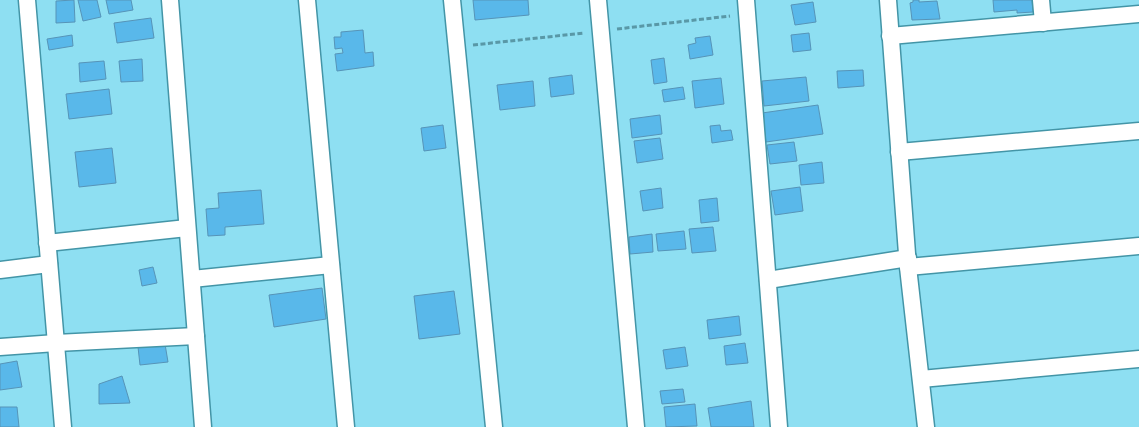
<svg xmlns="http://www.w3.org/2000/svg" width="1139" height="427" font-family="Signika,sans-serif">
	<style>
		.building { fill: #59b8ea; stroke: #5694b8 }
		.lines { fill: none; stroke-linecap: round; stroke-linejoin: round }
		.minor-casing { stroke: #4395a7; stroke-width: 19 }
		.path { stroke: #5998a7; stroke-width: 3; stroke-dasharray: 5 2.5; stroke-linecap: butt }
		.minor { stroke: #fff; stroke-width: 16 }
	</style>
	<rect width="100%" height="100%" fill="#8edff2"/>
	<g class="building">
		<polygon points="74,0 75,22 56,23 56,1"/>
		<polygon points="78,0 97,0 101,17 83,21"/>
		<polygon points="106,0 131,0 133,10 109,14"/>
		<polygon points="473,0 528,0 529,15 475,20"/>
		<polygon points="913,0 919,0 919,2 937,1 940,19 912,20 910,3 913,2"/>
		<polygon points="993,0 1032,0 1033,12 1017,13 1017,10 994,12"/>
		<polygon points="813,2 816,22 795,25 791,5"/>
		<polygon points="151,18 154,38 117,43 114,23"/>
		<polygon points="363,30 365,53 373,52 374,66 337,71 335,54 343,53 342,48 335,49 334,37 341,37 341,32"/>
		<polygon points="809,33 811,50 793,52 791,35"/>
		<polygon points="72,35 73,46 49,50 47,39"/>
		<polygon points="710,36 713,55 690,59 688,45 696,43 695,38"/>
		<polygon points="664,58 667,82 654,84 651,60"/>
		<polygon points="142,59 143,81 121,82 119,61"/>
		<polygon points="104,61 106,79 80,82 79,63"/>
		<polygon points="863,70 864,86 838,88 837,71"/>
		<polygon points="572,75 574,94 551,97 549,78"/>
		<polygon points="806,77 809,101 764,106 762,81"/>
		<polygon points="721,78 724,104 695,108 692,81"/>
		<polygon points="533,81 535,106 500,110 497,85"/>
		<polygon points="683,87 685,99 664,102 662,90"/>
		<polygon points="109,89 112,114 69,119 66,94"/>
		<polygon points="818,105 823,134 766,142 762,113"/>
		<polygon points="660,115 662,134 632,138 630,119"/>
		<polygon points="443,125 446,148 424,151 421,128"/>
		<polygon points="720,125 721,131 731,130 733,140 712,143 710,126"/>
		<polygon points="660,138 663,159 637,163 634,141"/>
		<polygon points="794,142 797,161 770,164 767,145"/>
		<polygon points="112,148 116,183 79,187 75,152"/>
		<polygon points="822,162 824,183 801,185 799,165"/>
		<polygon points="800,187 803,211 775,215 771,191"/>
		<polygon points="661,188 663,208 643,211 640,191"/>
		<polygon points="261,190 264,224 225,227 225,235 208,236 206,209 219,208 218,193"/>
		<polygon points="717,198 719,221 701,223 699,200"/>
		<polygon points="713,227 716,251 692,253 689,229"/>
		<polygon points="684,231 686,249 658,251 656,234"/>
		<polygon points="652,234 653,252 630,254 629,237"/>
		<polygon points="153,267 157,283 142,286 139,270"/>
		<polygon points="322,288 326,319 274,327 269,295"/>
		<polygon points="454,291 460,334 419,339 414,296"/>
		<polygon points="739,316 741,335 709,339 707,320"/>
		<polygon points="745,343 748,363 726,365 724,346"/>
		<polygon points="165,344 168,362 140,365 138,347"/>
		<polygon points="685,347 688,366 666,369 663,350"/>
		<polygon points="17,361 22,387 0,390 0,364"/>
		<polygon points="122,376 130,403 99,404 99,384"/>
		<polygon points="683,389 685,402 662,404 660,391"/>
		<polygon points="751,401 754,427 711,427 708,408"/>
		<polygon points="695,404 697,426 666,427 664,407"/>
		<polygon points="0,407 17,407 19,427 0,427"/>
	</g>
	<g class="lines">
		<g class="minor-casing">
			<g id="minor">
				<polyline points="27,0 63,427"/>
				<polyline points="170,0 203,427"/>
				<polyline points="307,0 346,427"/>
				<polyline points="452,0 494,427"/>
				<polyline points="598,0 636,427"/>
				<polyline points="746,0 779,427"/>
				<polyline points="888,0 908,267 926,427"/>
				<polyline points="1041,0 1043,23"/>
				<polyline points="890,36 1139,14"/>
				<polyline points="899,152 1139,131"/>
				<polyline points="47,243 187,228"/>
				<polyline points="908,267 1139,246"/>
				<polyline points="0,270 49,264"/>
				<polyline points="192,279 331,265"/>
				<polyline points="768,280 908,258"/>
				<polyline points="0,347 56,343 196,336"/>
				<polyline points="921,379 1139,359"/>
			</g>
		</g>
		<g class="path">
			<polyline points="617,29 730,16"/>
			<polyline points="473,45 584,33"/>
		</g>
		<use href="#minor" class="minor"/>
	</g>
</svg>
